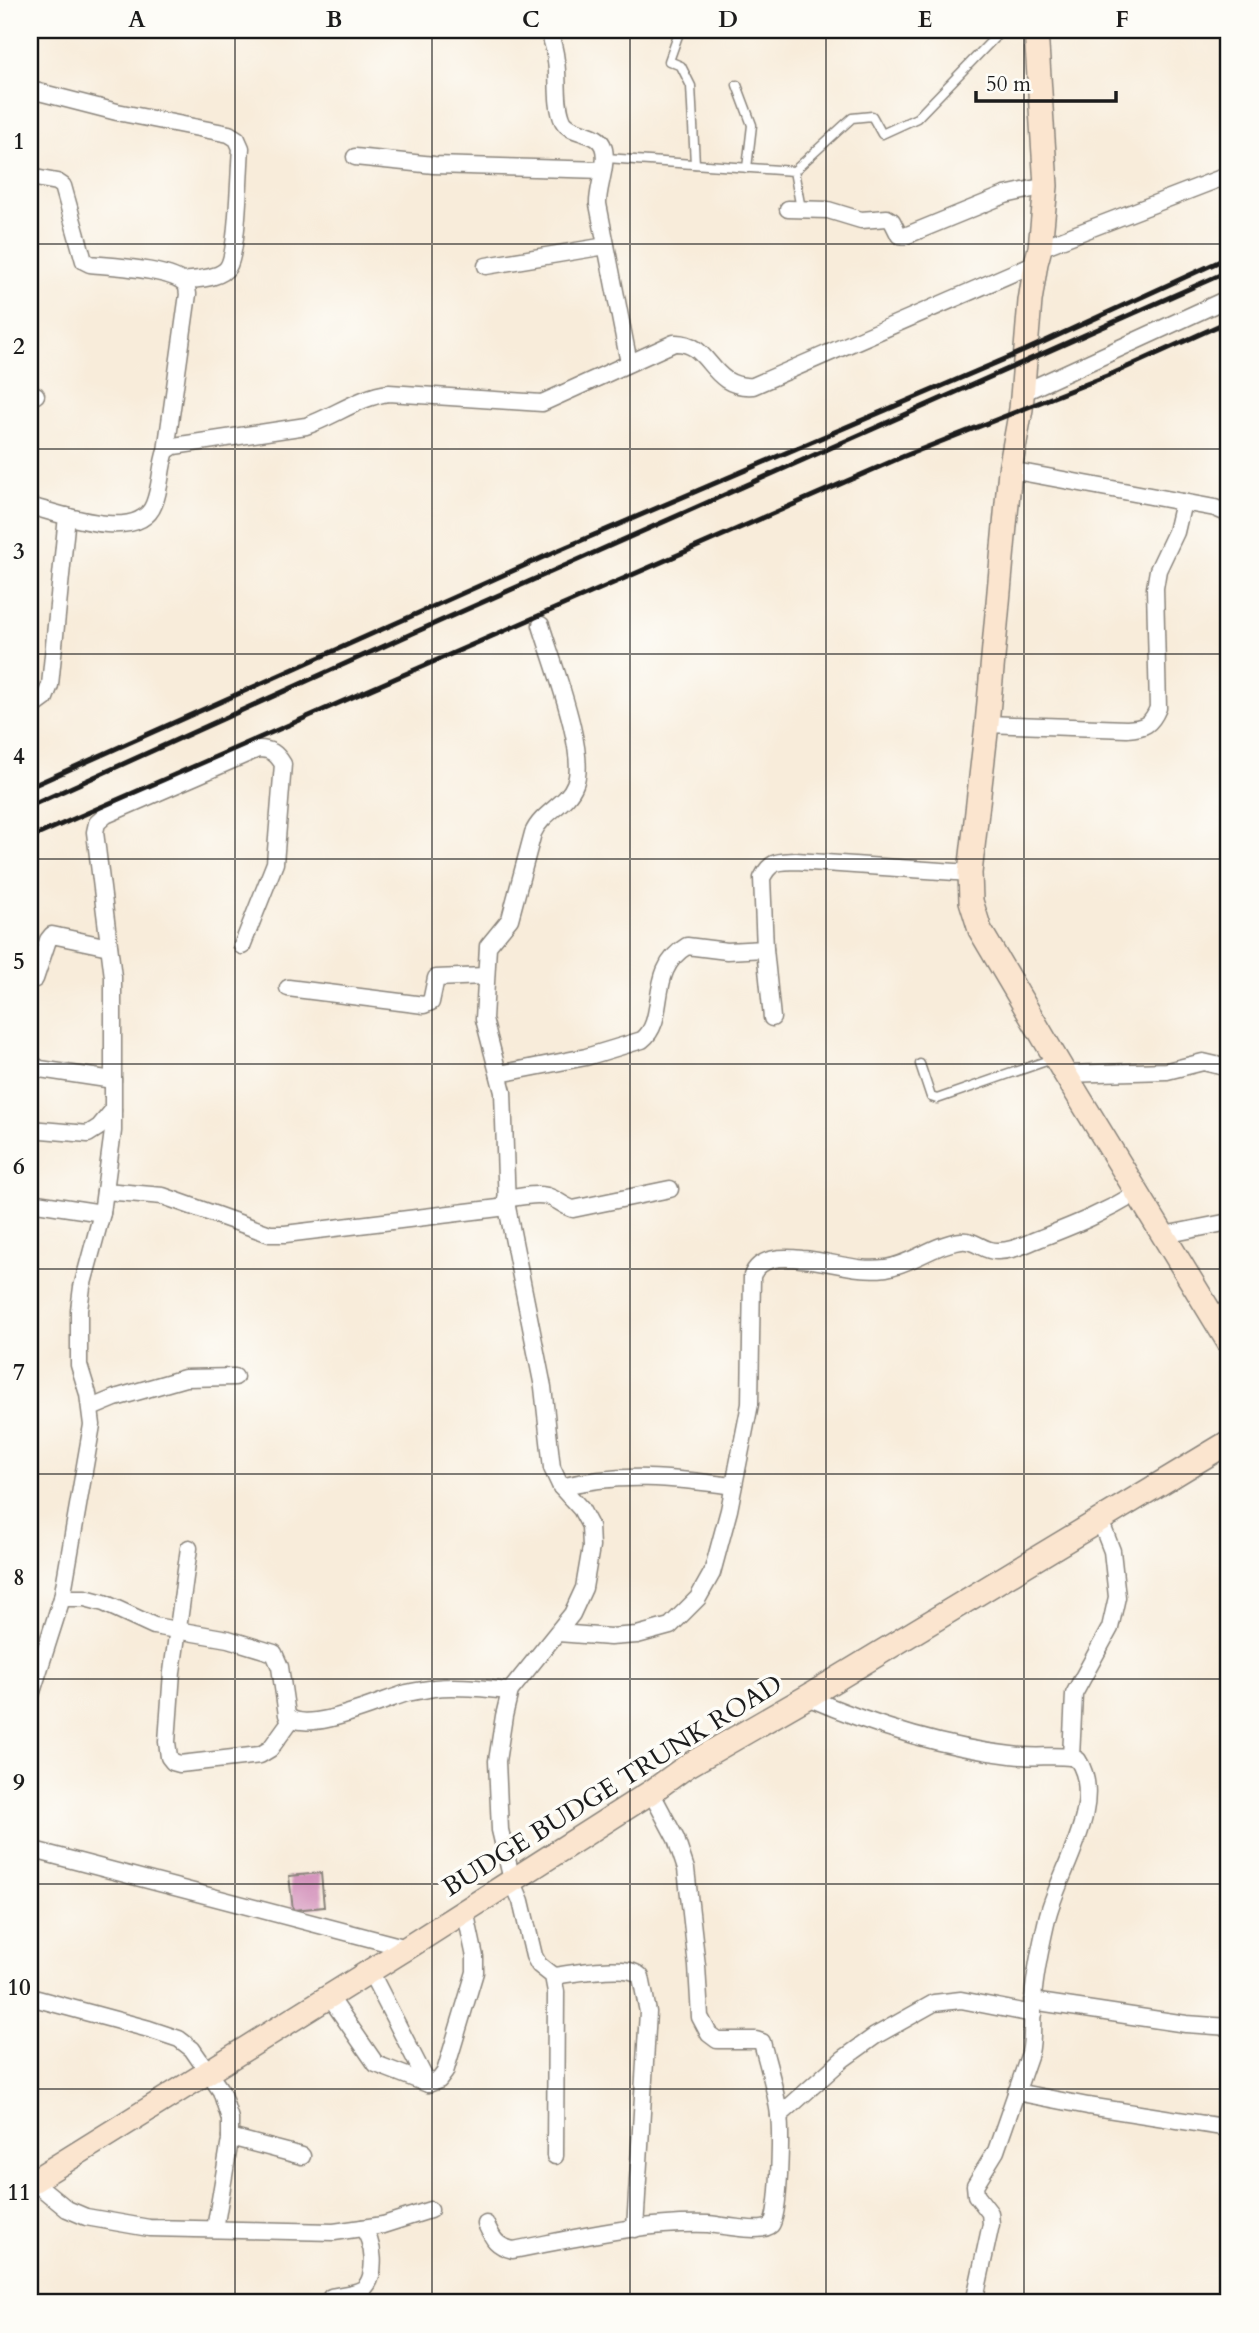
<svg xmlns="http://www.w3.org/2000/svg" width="1259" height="2333" font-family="Cardo,serif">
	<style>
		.building { fill: #d18cb8 }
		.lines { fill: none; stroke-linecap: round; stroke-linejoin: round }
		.lane-casing { stroke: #8a847b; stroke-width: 11 }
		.street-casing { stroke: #8a847b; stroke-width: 19 }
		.secondary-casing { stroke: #8a847b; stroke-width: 26 }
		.lane { stroke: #fff; stroke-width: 8 }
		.street { stroke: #fff; stroke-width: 16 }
		.secondary { stroke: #fbe5cf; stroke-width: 23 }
		.rail { stroke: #1c1c1c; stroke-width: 5 }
		.grid { fill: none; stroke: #1c1c1c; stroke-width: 2; stroke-opacity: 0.55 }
		.labels { text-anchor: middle; stroke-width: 7; stroke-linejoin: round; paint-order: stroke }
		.street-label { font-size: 26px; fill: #1c1c1c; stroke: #fdfcf7 }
		.neatline { fill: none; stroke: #1c1c1c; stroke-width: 2.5 }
		.grid-label { font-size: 23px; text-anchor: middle; font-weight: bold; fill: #1c1c1c }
	</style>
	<rect width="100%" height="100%" fill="#fdfcf7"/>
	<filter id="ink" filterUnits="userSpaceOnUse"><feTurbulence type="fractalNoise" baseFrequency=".0143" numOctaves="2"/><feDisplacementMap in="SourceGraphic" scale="14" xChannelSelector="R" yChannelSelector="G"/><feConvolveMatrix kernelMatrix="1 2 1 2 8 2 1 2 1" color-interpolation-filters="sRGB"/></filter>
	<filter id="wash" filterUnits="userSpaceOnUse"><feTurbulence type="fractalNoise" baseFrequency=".00686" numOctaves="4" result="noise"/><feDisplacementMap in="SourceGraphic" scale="28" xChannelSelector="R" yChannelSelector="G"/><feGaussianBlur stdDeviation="1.57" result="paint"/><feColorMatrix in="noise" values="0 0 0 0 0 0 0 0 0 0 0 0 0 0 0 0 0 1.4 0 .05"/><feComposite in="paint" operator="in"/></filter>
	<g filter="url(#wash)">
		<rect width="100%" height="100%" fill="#f8ecda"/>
		<g id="blocks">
			<polygon class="building" points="321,1873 324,1907 293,1910 289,1876"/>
		</g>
	</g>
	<g filter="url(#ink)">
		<use href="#blocks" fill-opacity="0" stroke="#8a847b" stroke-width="2"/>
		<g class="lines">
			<g class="lane-casing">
				<g id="lane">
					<polyline points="680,30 669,61 681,66 691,86 695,164"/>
					<polyline points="737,85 752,125 747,168"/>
					<polyline points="606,158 794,171 801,209"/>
					<polyline points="794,171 852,118 872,116 882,134 917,118 1002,30"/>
					<polyline points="920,1064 931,1097 937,1099 1052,1059"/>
				</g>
			</g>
			<g class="street-casing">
				<g id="street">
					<path d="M548,30C552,40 555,50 556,61C559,79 555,104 563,121C569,132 586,132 596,138C615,149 597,185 598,204L629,363"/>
					<path d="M35,91L117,112L229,134L237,139L241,148C239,170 238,252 228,267C221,279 195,279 183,281"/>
					<polyline points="355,157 434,165 603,170"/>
					<path d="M30,177L57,182L63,186L84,261L90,264C109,266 173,269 185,284C188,287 187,290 188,294L166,451"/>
					<polyline points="788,209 828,210 861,220 887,218 892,221 899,235 905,236 1005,195 1046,186"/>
					<polyline points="1040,248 1229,175"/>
					<polyline points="486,266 606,246"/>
					<polyline points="30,393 36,395"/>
					<polyline points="1022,393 1229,298"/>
					<polyline points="1010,470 1215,508 1229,514"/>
					<path d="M30,506C60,514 139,544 154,504C161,487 160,468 166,451L174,446L306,426C333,417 361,396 389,393L542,403L674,343C712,341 708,389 753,386L1036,263"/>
					<path d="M541,625C551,659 588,753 575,784C567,805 542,812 533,833L510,919L488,946L484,1019L503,1092L507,1207L543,1387L552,1468L561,1487L581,1509L590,1526L591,1547L584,1588L572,1614L510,1691L504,1716L497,1761L500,1830L512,1880L521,1901L534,1956L539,1965L553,1976L556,1992L555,2156"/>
					<polyline points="30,709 45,698 50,685 67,516"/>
					<path d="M987,724L1127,729C1144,728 1151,725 1158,708L1155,588L1158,570L1176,532L1183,502"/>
					<polyline points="765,949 772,1018"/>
					<polyline points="35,979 48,940 52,935 109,947"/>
					<polyline points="288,988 424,1005 431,1002 436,978 485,976"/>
					<polyline points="30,1063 40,1069 113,1080"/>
					<path d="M499,1074L586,1057L642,1040C669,1019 646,970 687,946L727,951L765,949L762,878C771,860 778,862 796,861L970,873"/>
					<polyline points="1065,1074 1167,1071 1203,1062 1229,1068"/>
					<polyline points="30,1129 88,1134 99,1127 113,1110"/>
					<polyline points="105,1191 163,1196 270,1234 285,1234 507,1207"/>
					<path d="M506,1199C519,1197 535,1193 547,1196C557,1199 563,1206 573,1209L670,1189"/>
					<polyline points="30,1202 102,1213"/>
					<polyline points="1164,1235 1229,1222"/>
					<polyline points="91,1408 115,1398 185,1378 235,1377"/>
					<path d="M561,1487C619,1472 675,1478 733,1486"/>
					<polyline points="189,1548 172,1672 167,1742 169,1757 173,1762 180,1764 260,1755 270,1749 291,1720"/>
					<path d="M62,1598H85L104,1603L154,1626L228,1639L274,1653L280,1667L287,1715C305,1736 383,1700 407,1693C415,1691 425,1690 434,1688C459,1685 485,1689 510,1691"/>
					<path d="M558,1633L610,1637L637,1635L670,1626L698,1598L712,1573L729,1510L750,1404L752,1276C759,1256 784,1257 802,1259C832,1261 856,1272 886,1268C912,1264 934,1244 961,1241C974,1239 983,1251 996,1251C1012,1252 1027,1243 1041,1238C1077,1224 1104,1213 1137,1193"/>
					<path d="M807,1697C872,1725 940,1747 1011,1755C1031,1758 1051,1755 1071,1757L1078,1760C1107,1805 1057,1874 1047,1919C1041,1945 1035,1973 1033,1999C1031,2017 1034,2035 1030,2053L996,2151L975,2185L976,2195L990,2213L991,2224L974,2303"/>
					<path d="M30,1698L62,1598L92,1425L88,1394L79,1365V1310L82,1287L102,1213L113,1131V977L95,832L97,823L106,815L258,749C271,749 276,753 283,764L275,863L242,946"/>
					<polyline points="1071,1757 1074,1694 1110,1628 1117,1597 1112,1551 1100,1520"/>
					<polyline points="30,1849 407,1948"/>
					<polyline points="370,1971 428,2084"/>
					<path d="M553,1976C572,1974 630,1962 641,1977L648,2012L635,2229"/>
					<polyline points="329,1996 376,2064 428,2084 439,2080 445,2072 475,1972 475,1957 465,1910"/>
					<polyline points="30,1997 149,2029 179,2039 192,2049 221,2091 230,2119 230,2140 215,2229"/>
					<polyline points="1032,2001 1186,2024 1229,2027"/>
					<polyline points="1016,2092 1088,2106 1229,2128"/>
					<polyline points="779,2116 843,2059 875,2036 934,2003 961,2000 1033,2014"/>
					<polyline points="230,2137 302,2156"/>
					<polyline points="33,2181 67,2209 86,2217 149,2228 334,2232 383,2225 430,2210"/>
					<path d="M486,2224C493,2239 496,2246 513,2250C577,2238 643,2222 708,2224C721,2225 763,2234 771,2225C780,2216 781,2131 779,2115C776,2090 768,2066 762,2042L756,2040H717L709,2034L700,2017L697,1966L686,1869L676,1839L651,1792"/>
					<path d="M328,2303L331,2297C340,2295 355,2294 363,2289C378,2278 374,2239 362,2228"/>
				</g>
			</g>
			<g class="secondary-casing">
				<g id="secondary">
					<polyline points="1036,30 1046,186 1040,248 1036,263 1030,301 1021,409 1010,470 987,724 970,873 971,901 980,930 1065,1074 1229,1343"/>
					<polyline points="30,2183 407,1948 651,1792 687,1766 807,1697 1229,1442"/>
				</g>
			</g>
			<use href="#lane" class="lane"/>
			<use href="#street" class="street"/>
			<use href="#secondary" class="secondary"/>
			<g class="rail">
				<polyline points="30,787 559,550 1026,350 1229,257"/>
				<polyline points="30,806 411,634 1229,271"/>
				<polyline points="30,838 902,457 1114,373 1229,321"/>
			</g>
		</g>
	</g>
	<path class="grid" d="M235,30V2303M432,30V2303M630,30V2303M826,30V2303M1024,30V2303M30,244H1229M30,449H1229M30,654H1229M30,859H1229M30,1064H1229M30,1269H1229M30,1474H1229M30,1679H1229M30,1884H1229M30,2089H1229"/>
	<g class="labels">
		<g class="street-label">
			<text transform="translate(612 1785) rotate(-32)" y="9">BUDGE BUDGE TRUNK ROAD</text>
		</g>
	</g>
	<rect width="1259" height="2333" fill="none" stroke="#fdfcf7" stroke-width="77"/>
	<path d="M976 91v10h140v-10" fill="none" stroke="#1c1c1c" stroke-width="3.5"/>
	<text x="986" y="91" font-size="21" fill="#1c1c1c" stroke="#fdfcf7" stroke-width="5" paint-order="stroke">50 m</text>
	<rect x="38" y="38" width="1182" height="2256" class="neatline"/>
	<g class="grid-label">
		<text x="137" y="27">A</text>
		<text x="334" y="27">B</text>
		<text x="531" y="27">C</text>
		<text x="728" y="27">D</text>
		<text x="925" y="27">E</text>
		<text x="1122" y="27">F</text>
		<text x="19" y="149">1</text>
		<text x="19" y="354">2</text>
		<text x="19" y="559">3</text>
		<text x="19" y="764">4</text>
		<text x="19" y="969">5</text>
		<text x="19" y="1174">6</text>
		<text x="19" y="1380">7</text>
		<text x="19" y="1585">8</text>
		<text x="19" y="1790">9</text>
		<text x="19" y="1995">10</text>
		<text x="19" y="2200">11</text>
	</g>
</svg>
